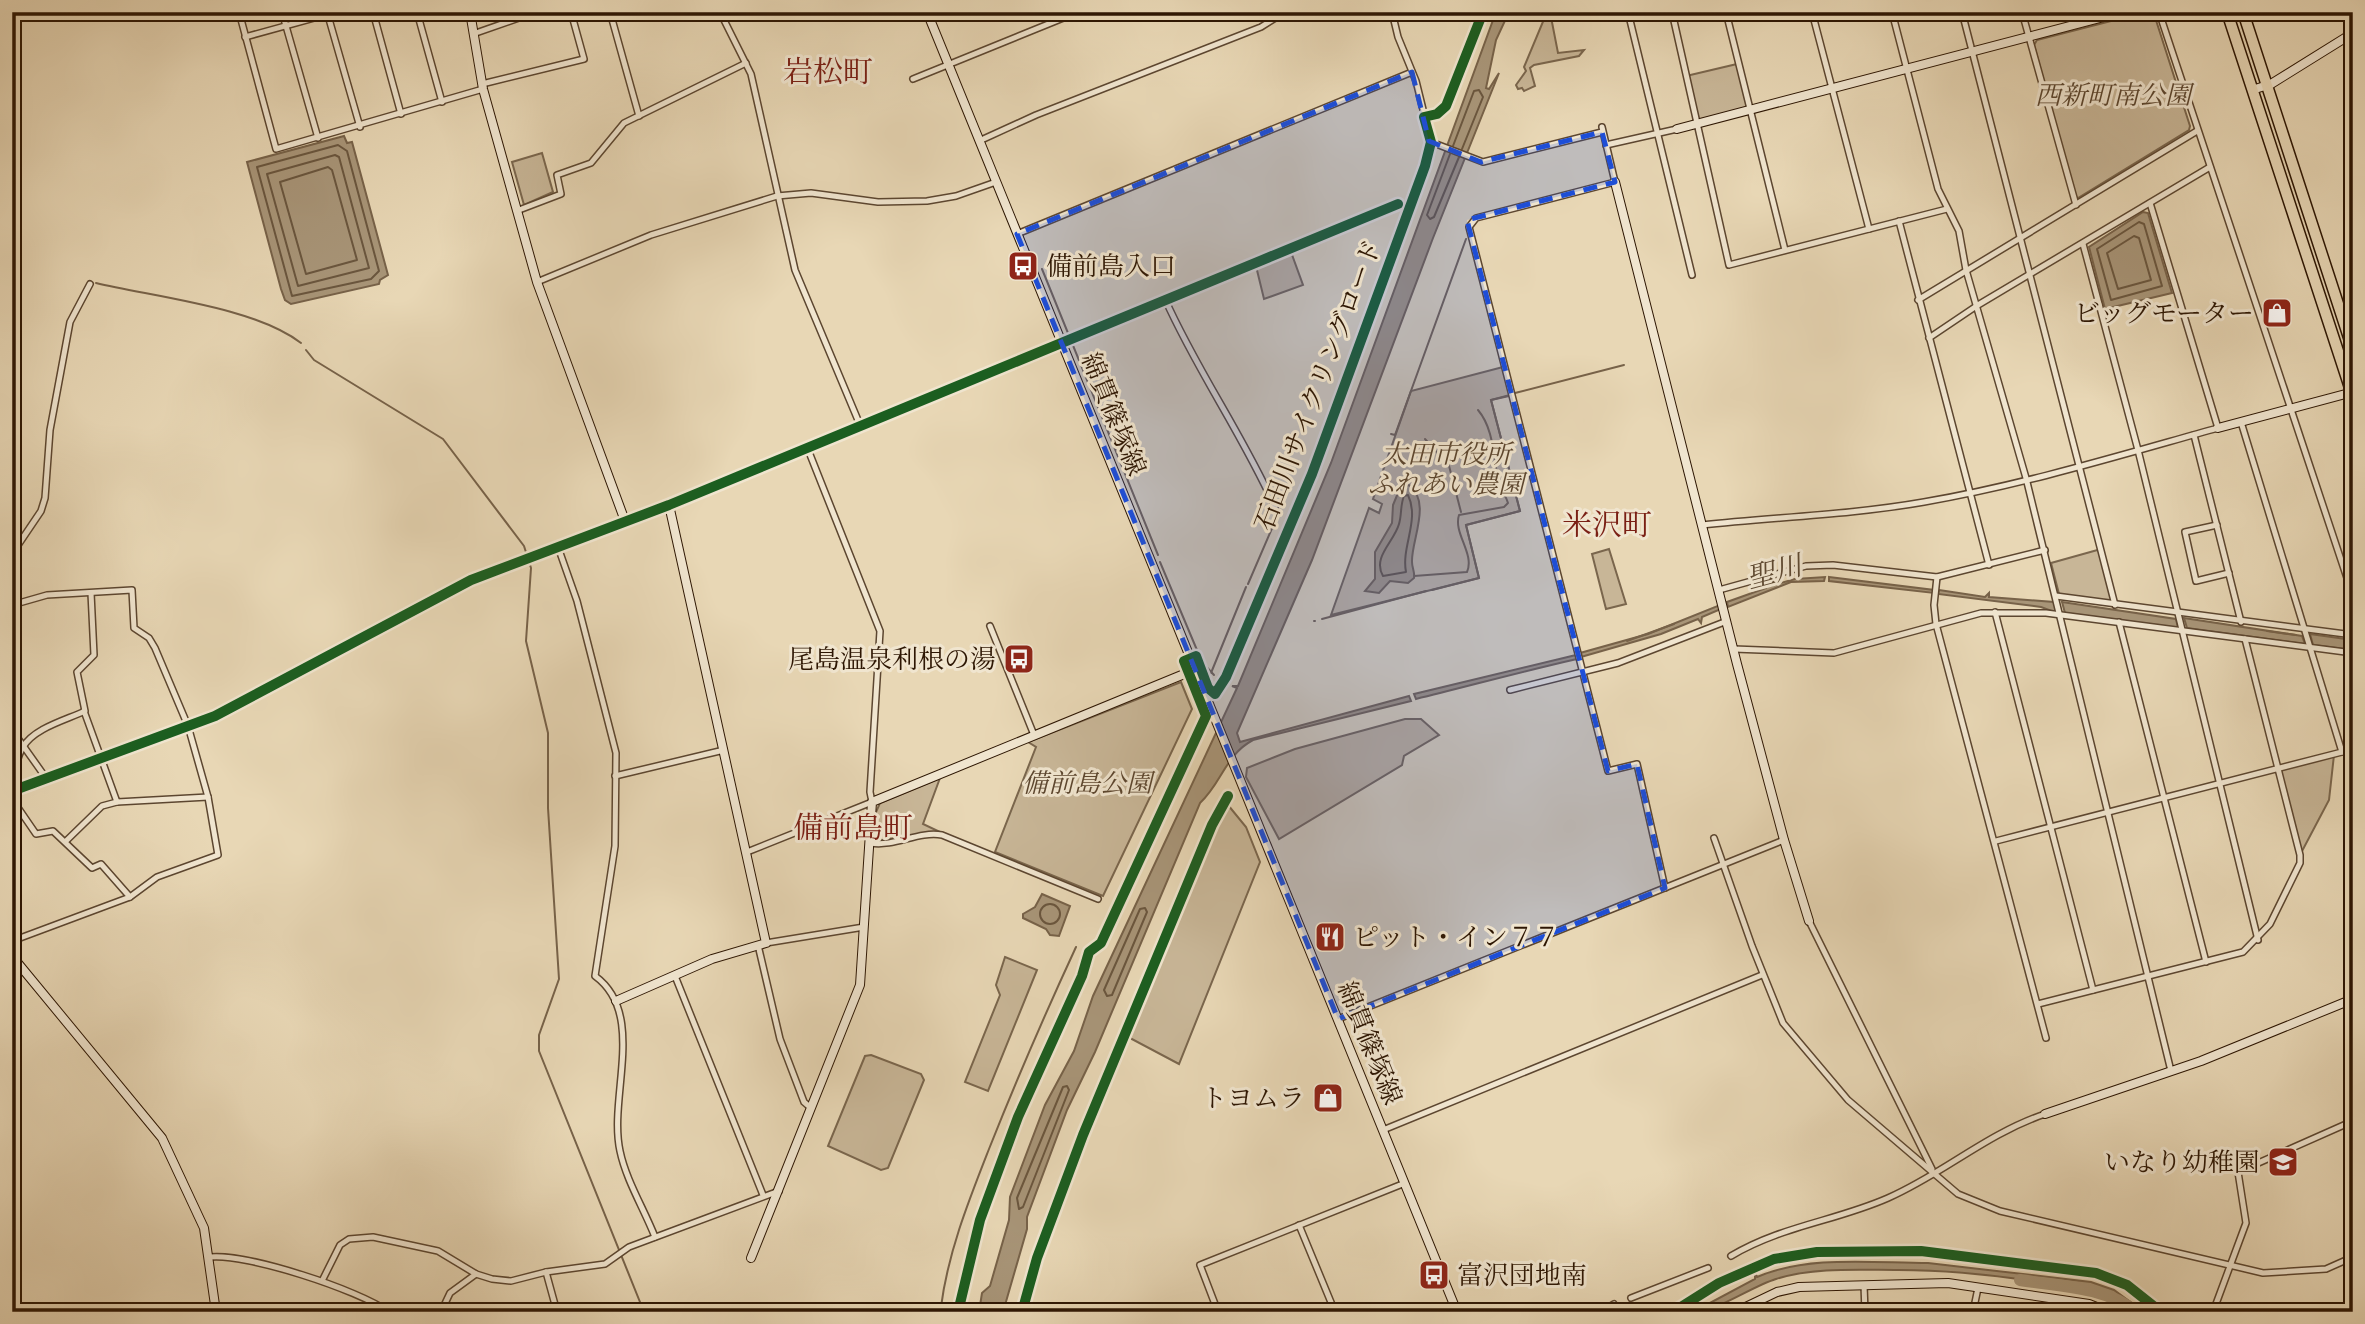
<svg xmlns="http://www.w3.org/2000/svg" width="2365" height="1324" font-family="'IM FELL DW Pica','Noto Serif JP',serif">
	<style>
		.green { fill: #c8b697; stroke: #7a664d; stroke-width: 2 }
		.water { fill: #a89578; stroke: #776249; stroke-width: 2 }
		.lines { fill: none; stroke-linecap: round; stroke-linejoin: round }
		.shore { stroke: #6a563e; stroke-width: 2 }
		.stream { stroke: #776249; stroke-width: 2 }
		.river { stroke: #a89578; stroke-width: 12 }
		.street-casing { stroke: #5c4630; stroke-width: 8 }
		.secondary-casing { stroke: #2d1603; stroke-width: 10 }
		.highway-casing { stroke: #2d1603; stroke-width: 13 }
		.street { stroke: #f0e5cf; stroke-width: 5 }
		.secondary { stroke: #f0e5cf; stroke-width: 8 }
		.highway { stroke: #e8d7b5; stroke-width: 10 }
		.cycleway-casing { stroke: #f0e5cf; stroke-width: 15 }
		.cycleway { stroke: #1b5e20; stroke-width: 10 }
		.marked { fill: #1d4ed8; fill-opacity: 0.2; stroke: #1d4ed8; stroke-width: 5; stroke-dasharray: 14 9; stroke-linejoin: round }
		.labels { text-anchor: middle; stroke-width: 6; stroke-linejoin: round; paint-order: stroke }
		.park-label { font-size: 26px; font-style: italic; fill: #5c462f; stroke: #f0e5cf }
		.poi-label { font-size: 26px; fill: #2d1603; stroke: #f0e5cf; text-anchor: end }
		.street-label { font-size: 26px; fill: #2d1603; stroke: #f0e5cf }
		.water-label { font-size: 28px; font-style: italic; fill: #5e4932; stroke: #f0e5cf }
		.quarter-label { font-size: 30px; fill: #7a1f14; stroke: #f0e5cf }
	</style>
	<rect width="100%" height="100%" fill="#e8d7b5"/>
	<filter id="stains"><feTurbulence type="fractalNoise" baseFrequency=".00286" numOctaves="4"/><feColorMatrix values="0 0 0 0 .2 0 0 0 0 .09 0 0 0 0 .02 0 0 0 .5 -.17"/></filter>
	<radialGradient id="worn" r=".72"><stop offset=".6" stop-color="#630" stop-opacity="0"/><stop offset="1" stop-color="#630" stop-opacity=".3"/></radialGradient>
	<g class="green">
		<polygon points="1547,12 1550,12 1558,53 1584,50 1579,56 1534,65 1530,68 1535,86 1524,91 1522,88 1518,89 1516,85 1526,71 1524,67"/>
		<polygon points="2146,12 2154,14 2190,126 2189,130 2078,198 2075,197 2034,45 2037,40"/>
		<polygon points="1737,64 1748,110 1696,124 1686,76"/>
		<polygon points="542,153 553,192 524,205 512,162"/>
		<polygon points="1291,252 1303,285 1264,299 1256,266"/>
		<polygon points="1503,367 1510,395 1491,400 1520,511 1466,525 1479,578 1331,615 1369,508 1379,513 1382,504 1373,499 1411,391"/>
		<polygon points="1609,549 1626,604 1606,609 1592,554"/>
		<polygon points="2101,549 2115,603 2059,594 2051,563"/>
		<polygon points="1181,682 1192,709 1103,896 995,852 1036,747 1028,742"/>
		<polygon points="1405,719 1421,719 1439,735 1404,756 1402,765 1279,839 1246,777 1247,768 1295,749"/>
		<polygon points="2334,755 2329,800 2300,855 2278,769"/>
		<polygon points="940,778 923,824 940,832 876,841 876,812 880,803"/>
		<polygon points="1228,805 1246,827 1260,862 1179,1064 1128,1037 1216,826"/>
		<polygon points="1005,957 1037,970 988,1091 965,1082 1000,995 996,985"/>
		<polygon points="871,1055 921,1074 924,1080 888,1168 881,1170 828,1146 865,1056"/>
	</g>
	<g class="water">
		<path d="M1496,12H1509L1496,40L1486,88L1489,89L1499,73L1433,238L1312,560L1237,733L1240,742L1409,696L1411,701L1253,740C1225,755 1222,783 1200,803L1095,1052L1067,1110L1027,1217V1229L1003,1312H979L982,1293L990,1286L1009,1220L1010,1197L1045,1105L1074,1051L1093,996L1237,688L1232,686H1238L1331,463Z"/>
		<polygon points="344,136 347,143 352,142 388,275 380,280 379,284 291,304 285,300 281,289 247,162"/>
		<polygon points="2143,212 2148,213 2172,293 2105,309 2089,247"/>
		<path d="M1409,485C1432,502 1411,541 1412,562C1412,568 1415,572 1414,578L1408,583L1390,581L1379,593L1365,591L1375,579V552L1392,523L1393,505L1400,488Z"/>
		<polygon points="1825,577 1824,581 1791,582 1728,607 1727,602 1766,588 1767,582 1770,586 1795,579"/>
		<polygon points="1829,577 1934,590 1934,593 1829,581"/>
		<polygon points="1939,590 1985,597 1989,593 1989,597 2054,602 2057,613 2041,607 1938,594"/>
		<polygon points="2062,602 2176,619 2178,628 2065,613"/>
		<polygon points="1720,605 1721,609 1702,617 1701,623 1698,619 1661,634 1581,657 1580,653 1648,634"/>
		<polygon points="2184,618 2302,636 2305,644 2187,628"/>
		<polygon points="2310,634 2353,640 2353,650 2313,645"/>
		<path d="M1576,655L1577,659C1524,671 1469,686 1416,699L1414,694Z"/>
		<polygon points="1042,894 1070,906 1059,936 1050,935 1046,929 1023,918 1023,914 1035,907"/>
		<path d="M1928,1263L2091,1282L2114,1290L2144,1312C2125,1312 2109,1295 2090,1291C2028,1279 1962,1270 1898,1270C1859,1270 1814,1267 1776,1279C1750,1287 1717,1312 1693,1312L1755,1279V1273L1757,1277C1809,1255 1872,1263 1928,1263Z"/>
	</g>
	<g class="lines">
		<g class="shore">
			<polygon points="338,145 347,151 379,271 371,279 292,296 257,167"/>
			<polyline points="1453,146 1474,91 1479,90 1483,97 1462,149"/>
			<polyline points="1450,154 1427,215 1430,219 1434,217 1459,157"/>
			<polygon points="335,155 339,157 369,268 298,286 267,174"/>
			<polygon points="328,167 332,170 357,260 306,274 280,182"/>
			<polygon points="2139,222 2144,224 2162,286 2111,300 2097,249"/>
			<polygon points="2134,236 2139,238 2151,280 2118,289 2107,253"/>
			<path d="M1408,495C1420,520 1401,547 1406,572L1383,576C1372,557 1394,542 1399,524C1402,514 1400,506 1404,496Z"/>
			<circle cx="1050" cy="914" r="10"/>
			<polygon points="1145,908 1147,912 1112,995 1107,996 1104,990 1140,909"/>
			<polygon points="1067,1086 1069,1090 1023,1207 1019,1209 1017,1198 1063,1087"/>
		</g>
		<g class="stream">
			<polyline points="1042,269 1158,555"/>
			<path d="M96,283C155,297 254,307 301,343"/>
			<polyline points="306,350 314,360 443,439 524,546 531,568 526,641 548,733 548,808 559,979 539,1035 539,1051 644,1312"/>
			<polyline points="1515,393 1624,365"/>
			<polyline points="1391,434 1395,435 1466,239"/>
			<polyline points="1425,439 1440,456 1447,458 1461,512"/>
			<polyline points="1160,562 1202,662 1214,675"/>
			<path d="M1414,576L1467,572C1475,554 1453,533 1459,515L1504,507L1508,503C1506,495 1501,492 1499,484C1493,460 1495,430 1478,410"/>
			<polyline points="1248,584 1276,519"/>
			<polyline points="1432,590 1479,578 1466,525 1520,511 1491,400 1509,396"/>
			<polyline points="1322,619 1426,591"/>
			<polyline points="1314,621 1315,621"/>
			<polyline points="2267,631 2296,635"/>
			<polyline points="1627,641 1674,624"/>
			<polyline points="1211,673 1246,587"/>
			<path d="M941,1307C948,1252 969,1200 989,1149C1016,1081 1045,1014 1076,947"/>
		</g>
		<path class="river" d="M2020,1280C2058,1286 2105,1286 2136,1312"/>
		<g class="street-casing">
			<g id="street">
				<polyline points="239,12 276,149 483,89"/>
				<polyline points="282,12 318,138"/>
				<polyline points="327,12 360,127"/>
				<polyline points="373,12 401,114"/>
				<polyline points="417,12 442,102"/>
				<polyline points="610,12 639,116"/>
				<polyline points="720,12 751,74 795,270 860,425"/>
				<polyline points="1392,12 1398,37 1416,81 1431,142 1483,162 1602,132"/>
				<polyline points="1628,12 1692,275"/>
				<polyline points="1672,12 1729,265 1947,209"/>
				<polyline points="1726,12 1785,250"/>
				<polyline points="1812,12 1869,229"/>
				<polyline points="1892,12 1938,189 1959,231 1966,270 2026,478 2171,1071"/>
				<polyline points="1962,12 2115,605"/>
				<polyline points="2022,12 2076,205"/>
				<polyline points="2159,12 2353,596"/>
				<polyline points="473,34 536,12"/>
				<polyline points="245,37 336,12"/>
				<polyline points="913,79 1078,12"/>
				<polyline points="482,84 584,59 571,12"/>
				<polyline points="1602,127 1615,182 1476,218 1469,227 1608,771 1637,764 1665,888"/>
				<polyline points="979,141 1036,115 1261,27 1285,12"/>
				<polyline points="1606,145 1677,129"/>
				<polyline points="519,210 561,194 557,175 591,163 624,123 746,63"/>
				<polyline points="1899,221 1989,565"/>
				<polyline points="1017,234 1412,72"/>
				<polyline points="2083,244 2138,450 2258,940"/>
				<polyline points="537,282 651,235 777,196 811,193 878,202 927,201 956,196 996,182"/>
				<path d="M1165,299C1197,371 1243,435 1275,507"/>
				<polyline points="1918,300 2197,131"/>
				<polyline points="1929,338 1978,305 2210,167"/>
				<polyline points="2241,422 2342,752"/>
				<polyline points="2194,435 2241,622"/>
				<path d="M1702,525C1776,517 1850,515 1924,502C2023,485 2121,455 2218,428L2150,203"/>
				<polyline points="2217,525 2185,532 2196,581 2229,573"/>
				<path d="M558,547L577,601L616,753L615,846L595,976C647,1014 608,1097 620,1151C626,1180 644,1209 655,1237"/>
				<polyline points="12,554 41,511 45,498 50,430 70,322 90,284"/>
				<polyline points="1937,577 1934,605 1936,624 2046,1038"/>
				<polyline points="1719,590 1806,566 1833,565 1937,577 2045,550"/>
				<polyline points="2056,596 2353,635"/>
				<polyline points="12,605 47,595 132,590 134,628 149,638 155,648 188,726 208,797 218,855 157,877 130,897 12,941"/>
				<polyline points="1995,612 2093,990"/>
				<polyline points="2119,622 2206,962"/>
				<polyline points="990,626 1034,735"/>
				<polyline points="1734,649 1834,653 1981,613 2046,613 2353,653"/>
				<polyline points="1510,690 1618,663 1727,621"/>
				<polyline points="84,711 117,802 208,797"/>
				<polyline points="12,730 46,778"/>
				<path d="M12,772C18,763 18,755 23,747C34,728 66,720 85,711L77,672L94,655L91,593"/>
				<polyline points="615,776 724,750"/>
				<polyline points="12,791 215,716 471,580 669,505 1398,204"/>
				<polyline points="12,799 36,834 53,831 92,868 101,864 130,897"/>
				<polyline points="1714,838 1752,946 1783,1023 1848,1100 1958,1194 2000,1211 2263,1273 2326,1269 2353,1257"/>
				<polyline points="66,841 102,806 117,802"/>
				<polyline points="1996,841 2342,752 2353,738"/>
				<path d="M870,843C896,847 917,831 942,835L1098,899"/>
				<polyline points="747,852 872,802 870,792 880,631 807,447"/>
				<polyline points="1809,921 1932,1169"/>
				<polyline points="766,943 864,927"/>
				<polyline points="758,945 780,1039 804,1102 811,1108"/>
				<polyline points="675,976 763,1195"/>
				<polyline points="2038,1004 2243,952 2270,924 2300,863 2300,855 2245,639"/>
				<polyline points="1338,1019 1784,840"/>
				<polyline points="1383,1130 1762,975"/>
				<polyline points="1299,1225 1335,1312"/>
				<path d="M1731,1256C1781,1226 1836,1221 1888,1198C1943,1174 1986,1134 2045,1114"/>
				<path d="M210,1257C246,1253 359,1290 389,1312"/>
				<polyline points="546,1272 557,1312"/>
				<polyline points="322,1281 340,1245 349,1239 373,1237 438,1251 476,1274 492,1279 511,1281 546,1272 605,1264 629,1247 779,1191"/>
				<polyline points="1864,1285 1865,1312"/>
				<polyline points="1631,1298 1708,1268"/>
				<polyline points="441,1312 450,1293 476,1274"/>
				<polyline points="1218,1312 1200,1265 1405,1183"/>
				<polyline points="1601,1312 1614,1304"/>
				<polyline points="1973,1312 1978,1288"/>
				<polyline points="2213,1312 2246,1223 2238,1172 2353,1121"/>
			</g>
		</g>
		<g class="secondary-casing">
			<g id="secondary">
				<polyline points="470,12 483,89 537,282 625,521"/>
				<polyline points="927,12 1457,1312"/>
				<polyline points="2252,90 2271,84 2353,33"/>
				<polyline points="1677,129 2123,12"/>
				<polyline points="1615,182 1737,664 1784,840 1809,921"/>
				<polyline points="2218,428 2353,392"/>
				<polyline points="12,956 162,1138 204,1228 216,1312"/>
				<polyline points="616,1001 712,959 766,943 669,505"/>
				<polyline points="2045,1114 2201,1061 2353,999"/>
				<polyline points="751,1258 860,985 872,802 1194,670"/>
				<polyline points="1735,1312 1777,1292 1799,1287 1948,1283 2089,1304 2109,1312"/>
			</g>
		</g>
		<g class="highway-casing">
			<g id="highway">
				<polyline points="2227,12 2353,397"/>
				<polyline points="2243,12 2353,350"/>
			</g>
		</g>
		<use href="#street" class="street"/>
		<use href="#secondary" class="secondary"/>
		<use href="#highway" class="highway"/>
		<g class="cycleway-casing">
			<g id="cycleway">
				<polyline points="12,791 215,716 471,580 669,505 1398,204"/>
				<polyline points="958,1312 980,1220 1018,1117 1082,976 1089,952 1101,943 1206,716 1184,661 1196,656 1208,688 1215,694 1226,677 1312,474 1425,166 1431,142 1424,117 1437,114 1446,106 1483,12"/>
				<polyline points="1022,1312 1037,1258 1083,1135 1212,825 1228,796"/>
				<polyline points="1673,1312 1719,1283 1774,1259 1817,1252 1921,1251 2096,1273 2127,1285 2161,1312"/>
			</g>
		</g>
		<use href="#cycleway" class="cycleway"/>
	</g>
	<path class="marked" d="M1412,72L1429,141L1481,162L1602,132L1615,182L1467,220L1608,771L1637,764L1665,888L1338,1019L1017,234Z"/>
	<defs>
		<g id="bus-square" transform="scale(1.575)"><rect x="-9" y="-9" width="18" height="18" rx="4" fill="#8f2418" stroke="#f0e5cf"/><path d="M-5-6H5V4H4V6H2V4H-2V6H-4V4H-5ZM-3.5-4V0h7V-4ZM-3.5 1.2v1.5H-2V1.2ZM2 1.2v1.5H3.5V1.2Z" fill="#fff"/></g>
		<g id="shop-square" transform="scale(1.575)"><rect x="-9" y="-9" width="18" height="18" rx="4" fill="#8f2418" stroke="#f0e5cf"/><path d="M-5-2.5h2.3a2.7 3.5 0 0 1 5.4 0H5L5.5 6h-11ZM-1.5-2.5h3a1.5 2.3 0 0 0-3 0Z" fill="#fff"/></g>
		<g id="restaurant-square" transform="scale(1.575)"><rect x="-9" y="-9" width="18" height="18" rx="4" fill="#8f2418" stroke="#f0e5cf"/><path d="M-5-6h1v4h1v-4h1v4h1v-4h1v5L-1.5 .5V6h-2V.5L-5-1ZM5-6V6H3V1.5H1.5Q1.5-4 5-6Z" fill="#fff"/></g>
		<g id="school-square" transform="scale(1.575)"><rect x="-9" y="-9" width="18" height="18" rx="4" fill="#8f2418" stroke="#f0e5cf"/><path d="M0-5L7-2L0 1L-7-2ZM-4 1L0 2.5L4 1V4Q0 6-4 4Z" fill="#fff"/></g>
	</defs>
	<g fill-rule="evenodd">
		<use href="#bus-square" x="1023" y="266"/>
		<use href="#shop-square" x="2277" y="313"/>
		<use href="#bus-square" x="1019" y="659"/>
		<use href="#restaurant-square" x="1330" y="937"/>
		<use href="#shop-square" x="1328" y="1098"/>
		<use href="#school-square" x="2283" y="1162"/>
		<use href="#bus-square" x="1434" y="1275"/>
	</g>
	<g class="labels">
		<g class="park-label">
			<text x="2113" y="104">西新町南公園</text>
			<text x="1446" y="463">太田市役所<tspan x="1446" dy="30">ふれあい農園</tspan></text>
			<text x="1087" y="792">備前島公園</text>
		</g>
		<g class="poi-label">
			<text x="1046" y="275" text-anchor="start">備前島入口</text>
			<text x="2254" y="322">ビッグモーター</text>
			<text x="996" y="668">尾島温泉利根の湯</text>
			<text x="1353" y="946" text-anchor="start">ピット・イン７７</text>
			<text x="1305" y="1107">トヨムラ</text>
			<text x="2260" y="1171">いなり幼稚園</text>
			<text x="1457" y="1284" text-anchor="start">富沢団地南</text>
		</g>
		<g class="street-label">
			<text transform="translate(1318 385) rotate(-69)" y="9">石田川サイクリングロード</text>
			<text transform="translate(1114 414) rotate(68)" y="9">綿貫篠塚線</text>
			<text transform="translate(1370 1043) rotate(68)" y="9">綿貫篠塚線</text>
		</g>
		<g class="water-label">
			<text transform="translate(1774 571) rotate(-15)" y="10">聖川</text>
		</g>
		<g class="quarter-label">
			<text x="828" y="82">岩松町</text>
			<text x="1607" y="535">米沢町</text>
			<text x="853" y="838">備前島町</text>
		</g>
	</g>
	<rect width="2365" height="1324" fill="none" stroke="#e8d7b5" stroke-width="42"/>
	<rect x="14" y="14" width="2337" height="1296" fill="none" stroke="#2d1603" stroke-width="3.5"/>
	<rect x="21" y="21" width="2323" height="1282" fill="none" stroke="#2d1603" stroke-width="2"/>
	<rect width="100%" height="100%" filter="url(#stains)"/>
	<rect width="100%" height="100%" fill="url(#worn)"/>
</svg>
